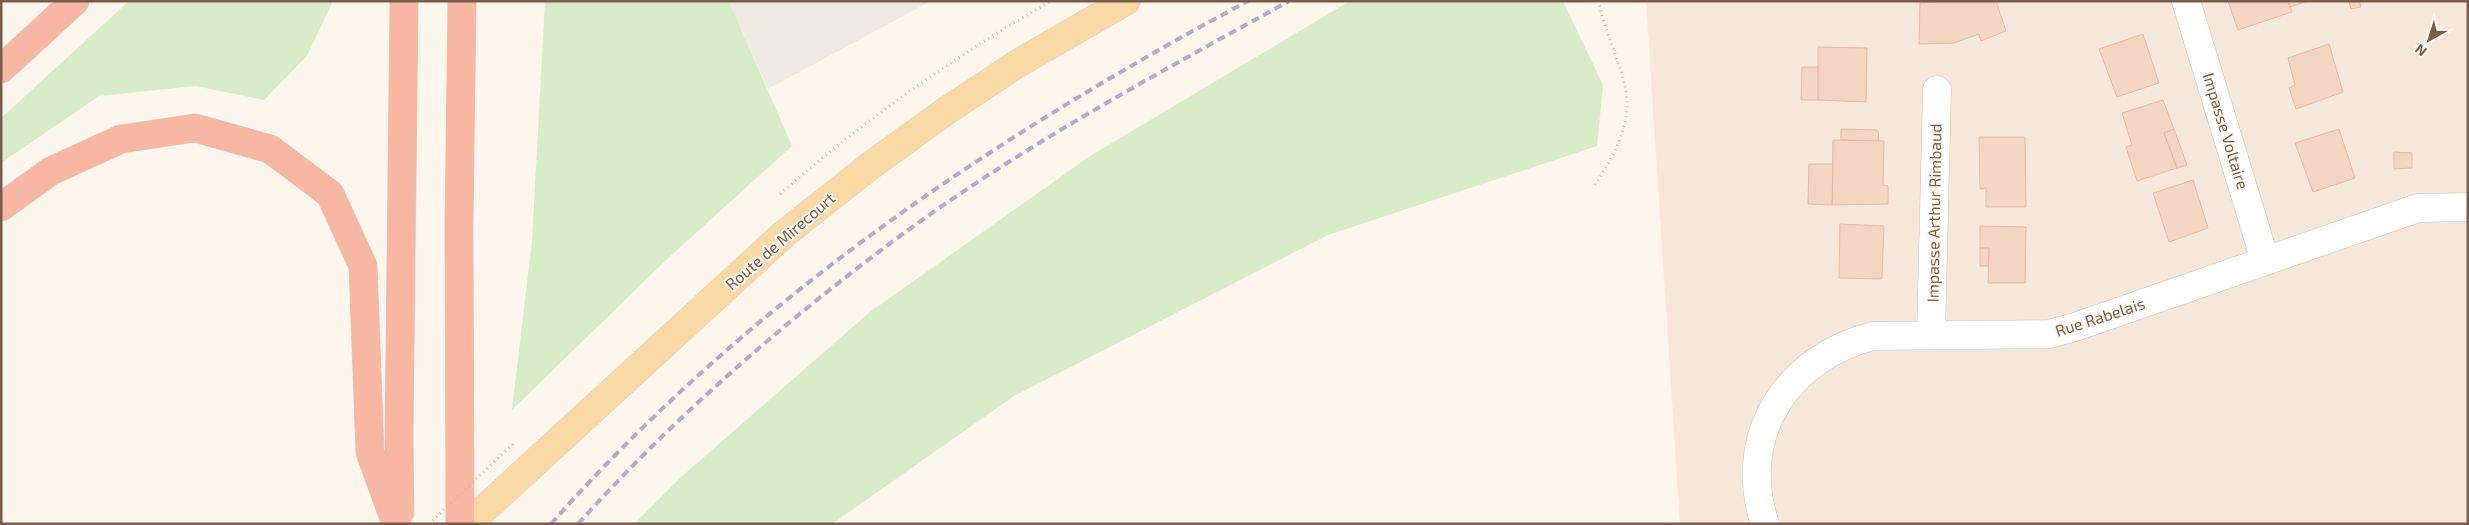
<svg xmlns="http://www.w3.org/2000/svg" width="2469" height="525" font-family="'Exo 2',sans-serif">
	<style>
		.residential { fill: #f5e8da }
		.industrial { fill: #efe9e4 }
		.green { fill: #d8ecc9 }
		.building { fill: #f3d5c3; stroke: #e6bba3 }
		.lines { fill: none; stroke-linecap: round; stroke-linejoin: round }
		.minor-casing { stroke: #d1beb0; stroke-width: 29 }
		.major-casing { stroke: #dad1cd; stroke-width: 29 }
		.highway-casing { stroke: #dad1cd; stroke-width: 29 }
		.path { stroke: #d9b8a5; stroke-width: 3; stroke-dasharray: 1 4; stroke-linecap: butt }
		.minor { stroke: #fff; stroke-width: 28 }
		.major { stroke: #fbd9a5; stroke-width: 28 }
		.highway { stroke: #f7b7a3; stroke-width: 28 }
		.rail { stroke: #b9a8c9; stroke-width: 4; stroke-dasharray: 8 5; stroke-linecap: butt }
		.path-bridge { stroke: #d9b8a5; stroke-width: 3; stroke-dasharray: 1 4; stroke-linecap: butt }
		.labels { text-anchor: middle; stroke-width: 4; stroke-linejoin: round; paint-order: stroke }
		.street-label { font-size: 16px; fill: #7a5c4d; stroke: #fffaf3 }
	</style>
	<rect width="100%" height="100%" fill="#fdf6ec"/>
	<polygon class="residential" points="1646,1 2468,1 2468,524 1680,524"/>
	<polygon class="industrial" points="729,1 931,1 768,89"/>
	<g class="green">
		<polygon points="129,1 333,1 307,56 264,100 196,86 99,96 1,163 1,118"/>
		<polygon points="545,1 729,1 792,146 665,261 512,410 532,241"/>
		<polygon points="1350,1 1563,1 1603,85 1597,146 1328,235 1014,396 832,524 634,524 680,478 870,312 1090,156"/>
	</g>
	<g class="building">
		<polygon points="1944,1 1996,1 2006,31 1981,41 1979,34 1954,43 1919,44 1920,3"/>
		<polygon points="2228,1 2288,1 2292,12 2238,30"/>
		<polygon points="2288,1 2308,1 2290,7"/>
		<polygon points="2349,1 2359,1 2361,7 2351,9"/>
		<polygon points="2143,34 2159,83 2117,97 2099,49"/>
		<polygon points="2329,44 2343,92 2296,109 2289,88 2295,85 2288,58"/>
		<polygon points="1818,47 1867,48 1866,102 1818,100"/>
		<polygon points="1802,67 1818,67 1818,100 1801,100"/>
		<polygon points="2163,100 2174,129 2164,133 2177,168 2137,181 2126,147 2132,145 2122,113"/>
		<polygon points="1841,129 1878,130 1879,141 1841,140"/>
		<polygon points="2174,129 2187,165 2177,168 2164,133"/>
		<polygon points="2339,129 2355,178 2313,192 2295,143"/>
		<polygon points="1979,137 2025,137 2026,207 1986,207 1986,188 1980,189"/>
		<polygon points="1833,140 1884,141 1883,185 1888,186 1888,204 1832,205"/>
		<polygon points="2394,152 2412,153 2412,168 2394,169"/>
		<polygon points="1809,164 1833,164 1832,205 1808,204"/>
		<polygon points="2193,180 2208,228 2169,242 2153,193"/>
		<polygon points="1840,224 1884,226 1882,279 1839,278"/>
		<polygon points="1980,226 2026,227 2025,283 1988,283 1989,248 1980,248"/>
		<polygon points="1980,248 1989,248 1988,266 1980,266"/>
	</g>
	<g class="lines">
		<g class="minor-casing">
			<g id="minor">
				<polyline points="2186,1 2265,260"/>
				<polyline points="1931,335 1937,90"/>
				<path d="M1765,524C1736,436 1786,358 1873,336L2049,334L2075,327L2418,208L2468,207"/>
			</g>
		</g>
		<g class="major-casing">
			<polyline id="major" points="468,524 784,234 870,166 946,111 1017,64 1126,1"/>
		</g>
		<g class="highway-casing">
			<g id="highway">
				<polyline points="1,69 75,1"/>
				<polyline points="1,207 51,171 121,139 195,128 270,149 330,194 363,266 370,452 396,524"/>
				<polyline points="400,512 399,437 404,1"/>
				<polyline points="460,524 459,224 462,1"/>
			</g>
		</g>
		<g class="path">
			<path d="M1595,185C1651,99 1621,87 1598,1"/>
			<path d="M780,194C864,120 955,56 1051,1"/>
		</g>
		<use href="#minor" class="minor"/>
		<use href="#major" class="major"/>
		<use href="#highway" class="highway"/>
		<g class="rail">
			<path d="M551,524C745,304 991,138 1248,1"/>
			<path d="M578,524C674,417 785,321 900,236C1022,146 1157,74 1289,1"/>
		</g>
		<polyline class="path-bridge" points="429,524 515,442"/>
	</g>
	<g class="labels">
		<g class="street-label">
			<text transform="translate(2226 131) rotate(73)" y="6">Impasse Voltaire</text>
			<text transform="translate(1934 213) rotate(-89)" y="6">Impasse Arthur Rimbaud</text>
			<text transform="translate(780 241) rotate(-41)" y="6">Route de Mirecourt</text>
			<text transform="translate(2100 317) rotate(-18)" y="6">Rue Rabelais</text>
		</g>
	</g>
	<rect width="2469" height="525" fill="none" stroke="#7a5c4d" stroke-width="5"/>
	<g transform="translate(2429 40) rotate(219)" stroke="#fffaf3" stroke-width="4" paint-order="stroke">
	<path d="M0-4L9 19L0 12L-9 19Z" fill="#7a5c4d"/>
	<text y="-8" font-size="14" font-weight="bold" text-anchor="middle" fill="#7a5c4d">N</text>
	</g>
</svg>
